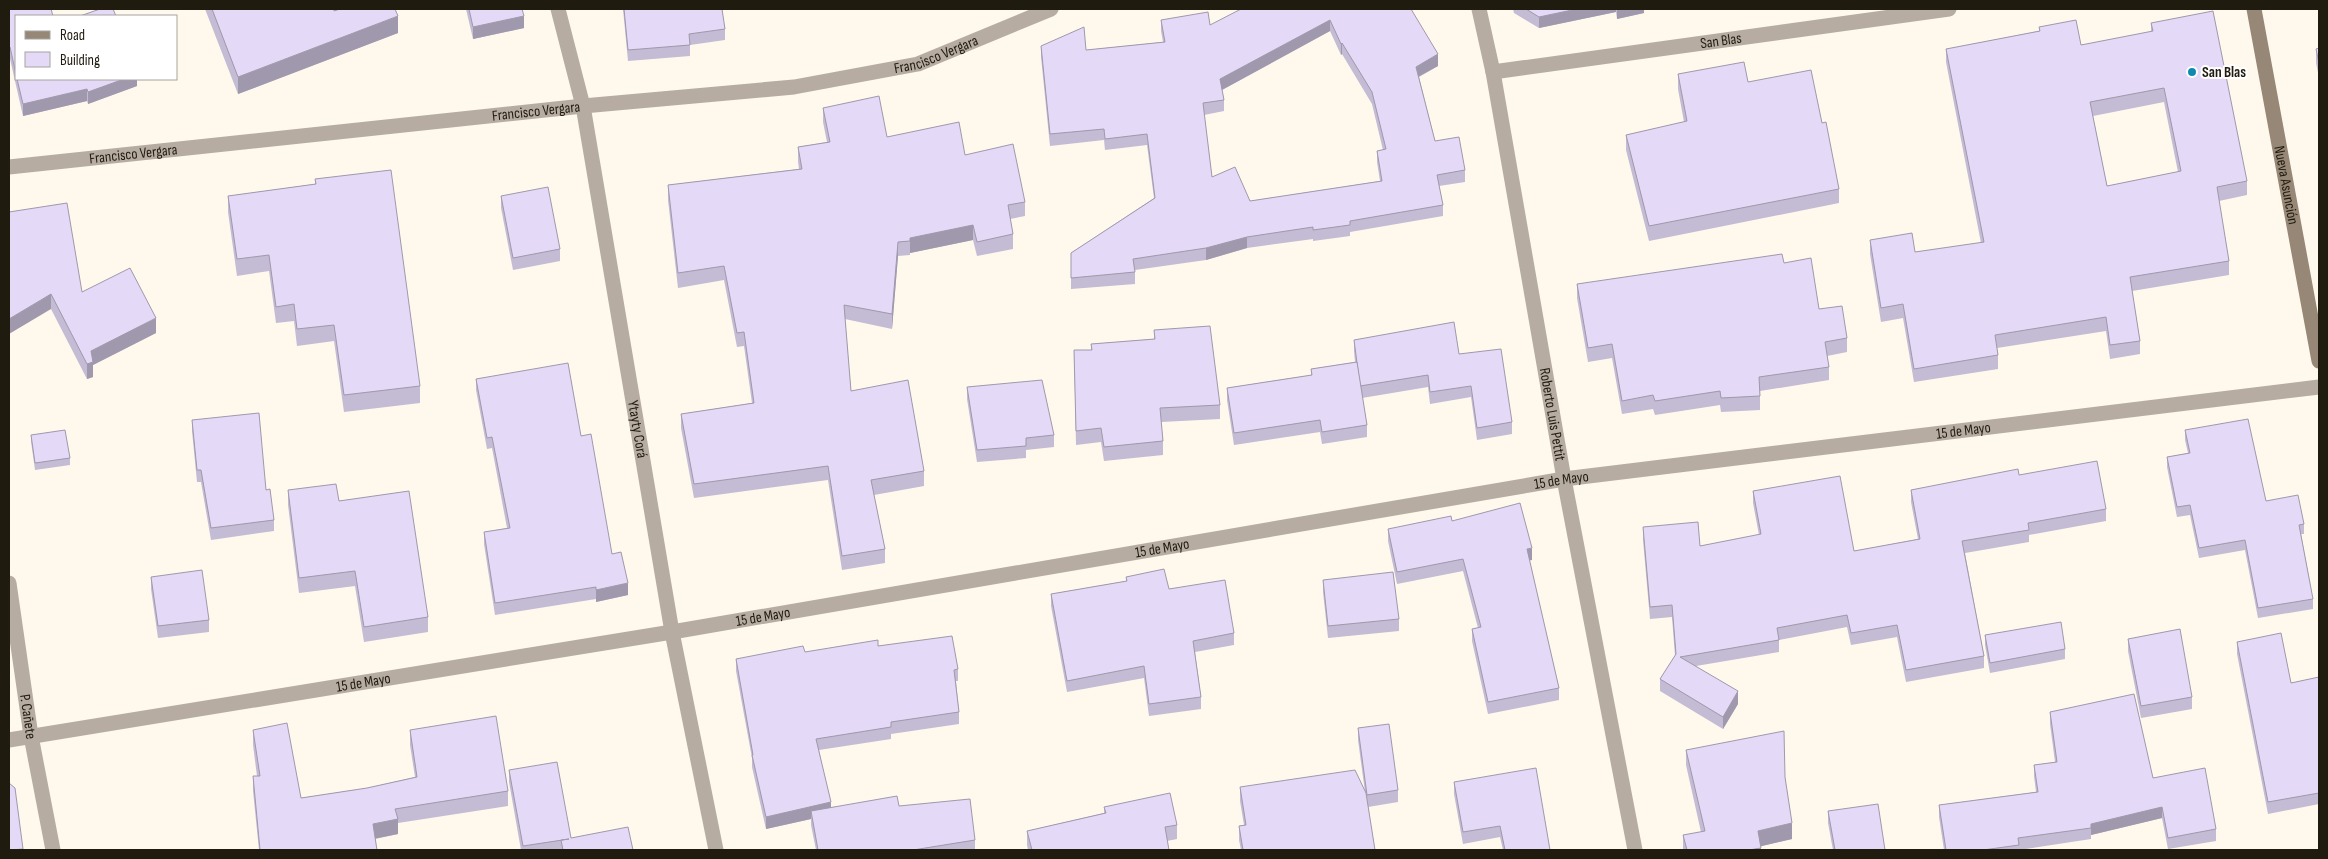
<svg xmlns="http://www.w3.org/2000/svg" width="2328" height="859" font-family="'Sofia Sans Condensed',sans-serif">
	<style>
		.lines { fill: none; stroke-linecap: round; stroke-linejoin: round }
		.street { stroke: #b7aca1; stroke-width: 15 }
		.secondary { stroke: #978777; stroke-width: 15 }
		.wall { fill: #c4bbd4; fill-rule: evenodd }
		.shaded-wall { fill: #a098ac }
		.building { fill: #e4d9f6; stroke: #a098ac; fill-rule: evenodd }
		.poi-dot { fill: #118aad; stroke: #fff; stroke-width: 2 }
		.labels { text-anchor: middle; stroke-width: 4; stroke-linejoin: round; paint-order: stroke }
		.street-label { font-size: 15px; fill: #201b0f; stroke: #fff }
		.poi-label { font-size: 15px; font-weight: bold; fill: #201b0f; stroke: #fff; text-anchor: start }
	</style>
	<rect width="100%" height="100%" fill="#fef9ec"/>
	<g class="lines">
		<g class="street">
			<path id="s1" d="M558,9L583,106L672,632L716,850"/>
			<path id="s2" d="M1479,9L1493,72L1564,479L1635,850"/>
			<path id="s3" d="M1493,72L1949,9"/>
			<path id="s4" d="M9,167L583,106L794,87L918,64L1051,9"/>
			<path id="s5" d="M9,583L31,736L53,850"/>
			<path id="s6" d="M9,740L672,632L1564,479L2319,387"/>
		</g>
		<path class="secondary" id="s7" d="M2254,9L2319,361"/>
	</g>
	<g class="wall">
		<polygon points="9,9 16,16 16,79 137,79 137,86 88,104 87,101 23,116 10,59 9,59"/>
		<polygon points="205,9 334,9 334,11 398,33 238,94"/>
		<polygon points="466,9 522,9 524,28 473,39"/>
		<polygon points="623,9 722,9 725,29 725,40 690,45 690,56 628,61"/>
		<path d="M1411,9L1438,66L1419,77L1435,141L1465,170V182L1439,186L1443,205V216L1350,232V236L1313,241V239L1247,248L1206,260L1135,270V284L1071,289V253L1154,198L1147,145L1105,150L1104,140L1050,146L1041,57V46L1086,50L1163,42L1161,31V20L1210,25ZM1330,31L1341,55L1342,54L1372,104L1383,150L1377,151V162L1380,181L1250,201L1212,177L1204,115L1224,111V100L1222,90Z"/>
		<polygon points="1513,9 1644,9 1644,13 1617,19 1616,12 1539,28 1514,13"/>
		<path d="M2151,23L2247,181V195L2219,201L2229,261V275L2132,291L2140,341V354L2110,359L2106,331L1997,348L1998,355V369L1914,382L1903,318L1881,322L1870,254V240L1915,252L1981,243L1946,62V49L2039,31V27L2081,45L2151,32ZM2164,102L2178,172L2107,186L2093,116Z"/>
		<polygon points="2319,48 2319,77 2316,63 2316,49"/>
		<polygon points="1678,74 1748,82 1822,123 1839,189 1839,203 1649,241 1626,150 1626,135 1684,122 1678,89"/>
		<polygon points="823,108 887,137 965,155 1025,202 1025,216 1010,219 1013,234 1013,249 977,256 973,240 910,253 910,255 898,256 892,329 845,319 851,391 924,471 924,486 874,495 885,549 885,563 842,570 828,480 694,498 681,428 681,414 752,403 744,346 737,347 724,280 678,288 668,200 668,185 799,169 798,162 798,147 827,142 823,122"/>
		<polygon points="315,179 420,386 420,403 344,412 334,341 297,346 294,321 276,323 269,271 237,276 228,212 228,196 315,184"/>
		<polygon points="501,196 560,249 560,261 513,270 501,208"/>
		<polygon points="9,212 82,292 156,333 93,365 93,377 87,379 51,309"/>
		<polygon points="1784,263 1819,309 1847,338 1847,352 1827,356 1829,367 1829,380 1760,391 1760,410 1721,412 1720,405 1655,415 1653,409 1622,414 1612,358 1588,362 1577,298 1577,284"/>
		<polygon points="1154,330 1220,405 1220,419 1161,422 1163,441 1163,455 1104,461 1101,442 1076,445 1074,350 1091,350 1091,344 1154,339"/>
		<polygon points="1354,340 1459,354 1512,422 1512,434 1477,440 1471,397 1430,404 1428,387 1362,398 1367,425 1367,437 1322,444 1320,432 1234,445 1227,400 1227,388 1311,375 1311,369 1355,362 1354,351"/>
		<polygon points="476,379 581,436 612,554 628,595 596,602 596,599 495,615 484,544 484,532 507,528 492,448 487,449 476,390"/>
		<polygon points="967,387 1054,435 1054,447 1026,450 1026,458 977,462 967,399"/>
		<polygon points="192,420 266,490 274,520 274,531 211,540 201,482 197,482 192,431"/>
		<polygon points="2185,430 2266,501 2304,524 2304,534 2301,534 2313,599 2313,609 2258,618 2245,550 2199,558 2190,515 2177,517 2167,467 2167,457 2188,453 2185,440"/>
		<polygon points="31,435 70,458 70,465 35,470 31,441"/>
		<polygon points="2019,475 2106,509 2106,521 2029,535 2029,542 1965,553 1984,656 1984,668 1906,682 1897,637 1851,645 1847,627 1779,640 1779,652 1696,666 1738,704 1723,729 1660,691 1660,679 1675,656 1672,617 1650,619 1643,540 1643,527 1700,546 1759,535 1753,503 1753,491 1854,551 1918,539 1911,502 1911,490"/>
		<polygon points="288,490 339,501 428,617 428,632 364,642 355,586 299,593 288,505"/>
		<polygon points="1452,521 1532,560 1529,560 1559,688 1559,700 1488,714 1472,641 1472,629 1478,628 1463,571 1397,584 1388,541 1388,529"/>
		<polygon points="151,577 209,620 209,632 158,638 151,589"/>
		<polygon points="1126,577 1169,589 1234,633 1234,645 1195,652 1201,697 1201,709 1149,716 1144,678 1067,692 1051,606 1051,594 1126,581"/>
		<polygon points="1323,580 1399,619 1399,631 1328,638 1323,592"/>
		<polygon points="1985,635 2065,649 2065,659 1990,673 1985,645"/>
		<polygon points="2128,639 2192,697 2192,709 2141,718 2128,651"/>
		<polygon points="2237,642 2291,683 2319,677 2319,804 2268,814 2237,654"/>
		<polygon points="878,646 958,669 958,681 956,681 959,712 959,724 891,734 891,739 819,750 831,807 899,806 975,840 975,850 816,850 811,825 811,819 766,829 752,767 752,758 736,671 736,659"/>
		<polygon points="2050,712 2153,778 2216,829 2216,841 2168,849 2162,818 2091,835 2091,839 2019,850 1944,850 1939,817 1939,805 2036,792 2034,776 2034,765 2055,762 2050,724"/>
		<polygon points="1358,728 1398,790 1398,802 1368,807 1375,850 1241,850 1239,840 1239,826 1244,825 1240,801 1240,787 1365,792 1358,740"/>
		<polygon points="253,730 301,798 367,788 415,777 410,745 410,730 508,791 508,806 398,823 398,834 375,839 377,850 259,850 253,791 253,776 257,776 253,745"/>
		<polygon points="1686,750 1785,777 1792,839 1761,846 1761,850 1683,850 1683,835 1701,832 1686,765"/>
		<polygon points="509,770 571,838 633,850 521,850 509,782"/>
		<polygon points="1454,782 1550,850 1503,850 1500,837 1463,844 1454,794"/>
		<polygon points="1104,807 1177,825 1177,839 1167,841 1169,850 1028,850 1027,845 1027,831 1104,813"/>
		<polygon points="1828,811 1885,850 1833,850 1828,823"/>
	</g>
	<g class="shaded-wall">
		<polygon points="1577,9 1616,9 1616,12 1539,28 1539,17"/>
		<polygon points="1617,9 1644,9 1644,13 1617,19"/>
		<polygon points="398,16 398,33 238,94 238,77"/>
		<polygon points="524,16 524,28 473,39 473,27"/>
		<polygon points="1330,20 1330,31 1220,91 1220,79"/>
		<polygon points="1342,43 1342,54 1341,55 1341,44"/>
		<polygon points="1438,54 1438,66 1416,78 1416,67"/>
		<polygon points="124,79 137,79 137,86 88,104 88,92"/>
		<polygon points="87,89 87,101 23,116 23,104"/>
		<polygon points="973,225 973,240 910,253 910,238"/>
		<polygon points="1247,237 1247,248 1206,260 1206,248"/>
		<polygon points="898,242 898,256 892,329 892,314"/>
		<polygon points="51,294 51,309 9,334 9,319"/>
		<polygon points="156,318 156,333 93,365 93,377 87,379 87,364 91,351"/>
		<polygon points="1532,548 1532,560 1527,561 1527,549"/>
		<polygon points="628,583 628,595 596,602 596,590"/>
		<polygon points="1738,691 1738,704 1723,729 1723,717"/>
		<polygon points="831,802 831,814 811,811 811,819 766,829 766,817"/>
		<polygon points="2162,807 2162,818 2091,835 2091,824"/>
		<polygon points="398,819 398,834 373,839 373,824"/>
		<polygon points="1792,823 1792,839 1758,847 1758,831"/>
		<polygon points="1761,848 1761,850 1749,850"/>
	</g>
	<g class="building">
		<polygon points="9,9 51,9 53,16 16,16 16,74 10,47 9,47"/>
		<polygon points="100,9 113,9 116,16 80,16"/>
		<polygon points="212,9 334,9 334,11 340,9 395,9 398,16 238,77"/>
		<polygon points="469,9 522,9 524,16 473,27"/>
		<polygon points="624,9 722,9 725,29 689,34 690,45 628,50"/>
		<path d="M1241,9H1411L1438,54L1416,67L1435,141L1459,137L1465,170L1437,175L1443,205L1350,221V225L1313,230V227L1247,237L1206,248L1133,259L1135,272L1071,278V253L1155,198L1147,134L1105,139L1104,129L1050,134L1041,46L1084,27L1086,50L1165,42L1161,20L1208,12L1210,25ZM1330,20L1341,44L1342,43L1372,92L1386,149L1377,151L1382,181L1250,201L1235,167L1212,177L1203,103L1224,100L1220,79Z"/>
		<polygon points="1526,9 1577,9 1539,17"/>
		<path d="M2213,11L2247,181L2217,187L2229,261L2130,277L2140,341L2110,345L2106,317L1995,335L1998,355L1914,369L1903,304L1881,308L1870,240L1912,233L1915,252L1984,242L1946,49L2040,31L2039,27L2076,20L2081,45L2153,31L2151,23ZM2164,88L2181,171L2107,186L2090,102Z"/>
		<polygon points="2319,48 2319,63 2316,49"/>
		<polygon points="1744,62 1748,82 1811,70 1822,123 1826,122 1839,189 1649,226 1626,135 1687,121 1678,74"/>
		<polygon points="17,79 124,79 88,92 87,89 23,104"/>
		<polygon points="879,96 887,137 959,122 965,155 1013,144 1025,202 1008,205 1013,234 977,242 973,225 910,238 910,241 898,242 892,314 844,305 851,391 908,380 924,471 871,480 885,549 842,556 828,466 694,484 681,414 754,403 744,332 737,333 724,266 678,273 668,185 802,169 798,147 830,142 823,108"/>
		<polygon points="391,170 420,386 344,395 334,325 297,329 294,304 276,307 269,255 237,259 228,196 316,184 315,179"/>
		<polygon points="548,187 560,249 513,258 501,196"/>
		<polygon points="67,203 82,292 130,268 156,318 91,351 93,362 87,364 51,294 9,319 9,212"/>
		<polygon points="1782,254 1784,263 1811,258 1819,309 1842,306 1847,338 1825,342 1829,367 1759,377 1760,396 1721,398 1720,391 1655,401 1653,395 1622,401 1612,344 1588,348 1577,284"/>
		<polygon points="1454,322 1459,354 1501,349 1512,422 1477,428 1471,386 1430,392 1428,375 1360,386 1354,340"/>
		<polygon points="1210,326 1220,405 1160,408 1163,441 1104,447 1101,428 1076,431 1074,350 1092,350 1091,344 1155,339 1154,330"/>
		<polygon points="1357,362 1367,425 1322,432 1320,420 1234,433 1227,388 1312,375 1311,369"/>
		<polygon points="568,363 581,436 591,434 612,554 621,552 628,583 596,590 596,587 495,603 484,532 510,528 492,437 487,438 476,379"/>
		<polygon points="1042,380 1054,435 1026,438 1026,446 977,450 967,387"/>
		<polygon points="259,413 266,490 270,489 274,520 211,528 201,470 197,470 192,420"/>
		<polygon points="2248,419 2266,501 2298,495 2304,524 2299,525 2313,599 2258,608 2245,540 2199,548 2190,505 2177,507 2167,457 2190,453 2185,430"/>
		<polygon points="65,430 70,458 35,463 31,435"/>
		<polygon points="2097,461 2106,509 2028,523 2029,530 1962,541 1984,656 1906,670 1897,625 1851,633 1847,615 1777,628 1779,640 1680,657 1738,691 1723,717 1660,679 1676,654 1672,605 1650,607 1643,527 1698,522 1700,546 1761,534 1753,491 1840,476 1854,551 1920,539 1911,490 2018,469 2019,475"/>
		<polygon points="336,484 339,501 409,491 428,617 364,627 355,571 299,578 288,490"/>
		<polygon points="1520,503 1532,548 1527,549 1559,688 1488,702 1472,629 1481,627 1463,559 1397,572 1388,529 1451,516 1452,521"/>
		<polygon points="1164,569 1169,589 1225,580 1234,633 1193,641 1201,697 1149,704 1144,666 1067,681 1051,594 1127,581 1126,577"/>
		<polygon points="202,570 209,620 158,626 151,577"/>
		<polygon points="1393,572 1399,619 1328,626 1323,580"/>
		<polygon points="2061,622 2065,649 1990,663 1985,635"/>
		<polygon points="2180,629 2192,697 2141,706 2128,639"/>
		<polygon points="2281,633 2291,683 2319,677 2319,793 2268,802 2237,642"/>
		<polygon points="952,636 958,669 954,670 959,712 891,722 891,727 816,739 831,802 766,817 752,755 753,755 736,659 803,646 805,652 878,640 878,646"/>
		<polygon points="2134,694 2153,778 2205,768 2216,829 2168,838 2162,807 2091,824 2091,828 2018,838 2019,845 1983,850 1946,850 1939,805 2038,792 2034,765 2057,762 2050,712"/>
		<polygon points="496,716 508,791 395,809 398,819 373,824 377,850 260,850 253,776 260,776 253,730 287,723 301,798 367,788 417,777 410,730"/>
		<polygon points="1389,724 1398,790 1367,795 1358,728"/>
		<polygon points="1784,731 1785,777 1792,823 1758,831 1761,848 1749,850 1687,850 1683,835 1705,831 1686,750"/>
		<polygon points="557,762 571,838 628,827 633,850 563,850 561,840 569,839 523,846 509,770"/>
		<polygon points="1536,768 1550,850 1505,850 1500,826 1463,832 1454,782"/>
		<polygon points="1355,770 1366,793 1375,850 1243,850 1239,826 1246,825 1240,787"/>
		<polygon points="9,783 15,788 23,849 10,850 9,850"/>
		<polygon points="1170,793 1177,825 1165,827 1169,850 1032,850 1027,831 1106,813 1104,807"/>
		<polygon points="897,796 899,806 970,799 975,840 913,850 818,850 811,811"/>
		<polygon points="1878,804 1885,850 1835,850 1828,811"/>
	</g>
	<circle class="poi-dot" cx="2192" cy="72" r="5"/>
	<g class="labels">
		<g class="street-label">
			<text dy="5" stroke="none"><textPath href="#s3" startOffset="230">San Blas</textPath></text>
			<text dy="5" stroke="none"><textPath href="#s4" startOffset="935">Francisco Vergara</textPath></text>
			<text dy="5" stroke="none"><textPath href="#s4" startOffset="530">Francisco Vergara</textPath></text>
			<text dy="5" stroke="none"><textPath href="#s4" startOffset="125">Francisco Vergara</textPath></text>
			<text dy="5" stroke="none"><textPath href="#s7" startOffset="179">Nueva Asunción</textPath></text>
			<text dy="5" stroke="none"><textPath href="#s2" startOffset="412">Roberto Luis Pettit</textPath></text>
			<text dy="5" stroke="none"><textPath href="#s1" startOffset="428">Ytayty Corá</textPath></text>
			<text dy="5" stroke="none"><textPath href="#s6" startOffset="1979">15 de Mayo</textPath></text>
			<text dy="5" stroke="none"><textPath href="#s6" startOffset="1574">15 de Mayo</textPath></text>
			<text dy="5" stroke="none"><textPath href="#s6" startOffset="1169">15 de Mayo</textPath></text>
			<text dy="5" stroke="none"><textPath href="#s6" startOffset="764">15 de Mayo</textPath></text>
			<text dy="5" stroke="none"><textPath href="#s6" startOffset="359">15 de Mayo</textPath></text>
			<text dy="5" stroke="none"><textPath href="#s5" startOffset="135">P. Cañete</textPath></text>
		</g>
		<g class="poi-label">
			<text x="2202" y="77">San Blas</text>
		</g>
	</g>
	<rect width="2328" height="859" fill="none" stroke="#201b0f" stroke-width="20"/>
	<rect x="15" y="15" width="162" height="65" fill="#ffffff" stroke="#a6a49f"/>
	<rect x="25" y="31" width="25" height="8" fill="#978777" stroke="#a6a49f"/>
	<text x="60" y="40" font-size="15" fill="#201b0f">Road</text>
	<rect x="25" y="52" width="25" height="15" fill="#e4d9f6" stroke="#a6a49f"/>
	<text x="60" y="65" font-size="15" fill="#201b0f">Building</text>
</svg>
